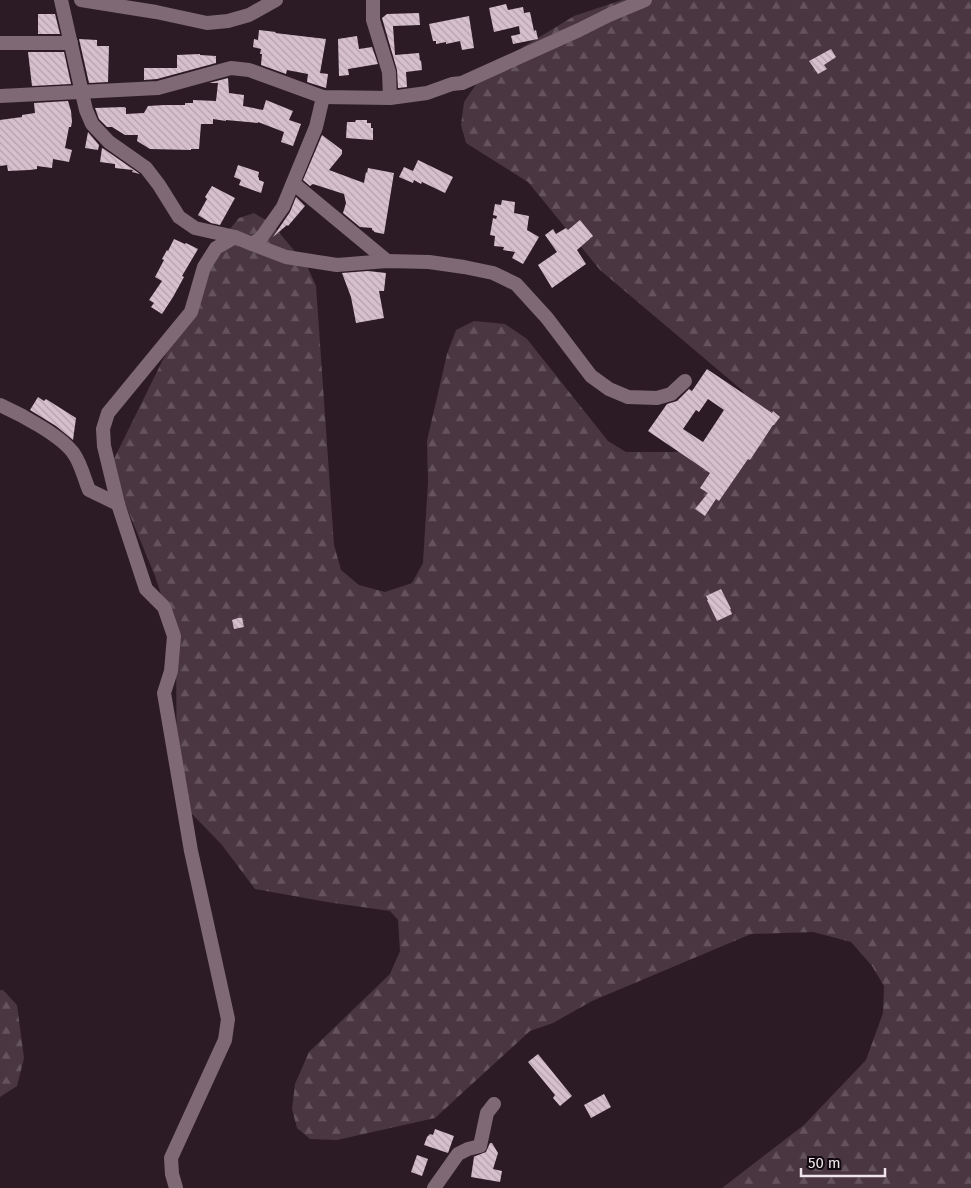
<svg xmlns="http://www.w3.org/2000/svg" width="971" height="1188" font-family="'Fira Sans',sans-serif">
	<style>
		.forest { fill: url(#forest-firs) }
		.building { fill: url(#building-back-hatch); fill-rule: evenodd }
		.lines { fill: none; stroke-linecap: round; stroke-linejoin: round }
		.minor { stroke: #7e6975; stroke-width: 14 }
	</style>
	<defs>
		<pattern id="forest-firs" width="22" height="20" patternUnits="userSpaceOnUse" patternTransform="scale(1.25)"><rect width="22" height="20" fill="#493641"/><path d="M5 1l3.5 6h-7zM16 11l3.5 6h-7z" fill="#64535d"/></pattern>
		<pattern id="building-back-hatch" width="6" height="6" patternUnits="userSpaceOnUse" patternTransform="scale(1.25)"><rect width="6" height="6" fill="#d7c0cd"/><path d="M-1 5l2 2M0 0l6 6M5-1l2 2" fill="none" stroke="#b3a1ab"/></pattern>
	</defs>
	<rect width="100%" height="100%" fill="#2c1b25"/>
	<g class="forest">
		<polygon points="622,0 971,0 971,1188 722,1188 804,1125 866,1060 883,1013 884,986 872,966 851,942 813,932 751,934 592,1001 553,1023 530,1031 435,1118 337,1140 310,1139 297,1128 292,1109 295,1084 309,1052 390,974 400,951 398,920 390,911 327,902 255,889 222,845 193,815 177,807 176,639 155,576 110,467 224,236 239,218 254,213 272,224 307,266 316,286 334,545 341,570 359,585 385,592 412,583 423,563 428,482 427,441 447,354 456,330 474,321 505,324 527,339 608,441 626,452 690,452 748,412 743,391 600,270 528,182 466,143 461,125 464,102 479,80 523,47 574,16"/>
		<polygon points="0,990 3,990 17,1005 24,1058 17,1086 0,1097"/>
	</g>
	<g class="building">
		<polygon points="506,4 508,10 523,7 524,13 530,12 534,31 536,30 538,39 513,44 511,36 520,34 519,26 494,32 489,8"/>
		<polygon points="419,13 420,25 393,26 395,55 419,53 420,61 421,60 422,70 406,72 407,87 398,88 397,70 382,18 387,14"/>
		<polygon points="38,14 55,14 60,34 38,34"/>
		<polygon points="469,16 474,48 462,50 460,41 446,44 446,42 436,44 436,41 433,41 429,24"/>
		<polygon points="259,30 276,32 275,33 326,39 320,73 328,74 326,88 307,82 308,74 287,70 286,74 261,65 262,54 260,54 261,49 253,47 254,39 258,40"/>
		<polygon points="357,36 359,49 372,47 378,64 348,69 349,75 339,76 338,39"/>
		<polygon points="79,39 97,40 97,46 109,46 108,82 89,83"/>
		<polygon points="831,49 836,57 824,65 827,69 818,74 809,61"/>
		<polygon points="28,52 64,52 71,84 32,86"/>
		<polygon points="200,54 200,55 216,56 216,63 157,79 144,80 144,68 177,68 177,55"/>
		<polygon points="228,78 229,93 244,95 243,106 263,110 266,100 293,111 289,120 301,124 293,146 281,142 284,132 258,122 258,123 226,120 226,121 213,119 213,124 201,124 199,149 191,149 191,150 150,149 137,141 138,135 125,135 112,127 107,127 99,119 95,108 124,107 126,108 126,114 144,113 148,106 164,105 185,105 185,103 193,103 193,100 216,101 218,83 209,83"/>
		<polygon points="68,101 71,111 72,122 71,127 69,127 65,148 72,150 69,162 53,159 52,168 37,166 37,169 29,170 8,171 7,165 0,166 0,120 22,117 22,115 35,113 34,103"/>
		<polygon points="356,120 367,120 367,123 371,123 371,128 373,128 373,140 346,138 347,122 355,122"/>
		<polygon points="88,132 99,145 98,150 85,148"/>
		<polygon points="322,135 342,150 342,154 329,170 364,183 366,172 367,173 368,168 394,173 384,234 374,232 374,231 372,230 372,228 360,227 343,213 346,203 344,194 313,184 310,186 303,180"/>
		<polygon points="102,148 104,149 140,174 132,172 133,170 115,168 115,164 100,162"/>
		<polygon points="418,160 453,177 445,193 422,182 421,184 414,180 413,183 399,177 404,167 413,171"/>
		<polygon points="238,165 259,172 258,177 259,178 259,180 264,182 261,193 239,185 241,180 234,177"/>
		<polygon points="212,186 235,198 220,225 211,223 198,215 207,199 205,197"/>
		<polygon points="296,197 305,206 288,226 287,225 273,237 290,212"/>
		<polygon points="502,200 515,202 514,213 529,216 527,230 539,237 523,264 512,258 515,252 503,250 504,247 494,246 495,236 490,235 493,218 496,219 497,216 493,215 495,204 501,205"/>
		<polygon points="580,220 593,236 577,250 586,264 552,288 538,265 557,252 545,235 553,229 556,234 566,228 568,230"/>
		<polygon points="174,239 185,244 186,243 198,249 182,276 184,277 173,297 162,314 151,307 154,303 149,300 162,281 155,277 164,260 162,259 167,250 168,251"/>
		<polygon points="368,271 386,273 384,291 379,291 384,318 356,323 351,297 342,273"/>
		<path d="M707,369L772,413L773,411L780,417L774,425H773L750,460L748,459L719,501L716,499L705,516L695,509L708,493L700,488L710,473L648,431L667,404L677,401L689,389L692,391ZM708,399L724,410L703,442L683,429L696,410L699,412Z"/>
		<polygon points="38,397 44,401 46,399 76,418 73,440 56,426 30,410"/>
		<polygon points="721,589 731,609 730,609 732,614 717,621 707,600 708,600 706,596"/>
		<polygon points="238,618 242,618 244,627 234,629 232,620"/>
		<polygon points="538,1054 572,1096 560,1106 553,1098 555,1095 528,1062"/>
		<polygon points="604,1094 611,1107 591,1118 584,1105"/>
		<polygon points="435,1129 454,1136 448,1153 424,1145 427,1137 430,1134 433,1135"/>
		<polygon points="490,1143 492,1143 498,1153 493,1169 502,1171 500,1182 471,1177 474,1157 473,1157 486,1152"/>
		<polygon points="417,1155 428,1159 422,1176 411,1172"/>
	</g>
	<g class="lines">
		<g class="minor">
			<polyline points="61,0 82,93 86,110 92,124 109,142 146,168 159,185 179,217 195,228 235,237"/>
			<polyline points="81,0 156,12 207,23 228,21 249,15 276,0"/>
			<polyline points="373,0 373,20 389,72 390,98"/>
			<polyline points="0,43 71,43"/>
			<polyline points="0,96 158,88 231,68 249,70 323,97 390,98 427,93 452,84 462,83 579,30 609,15 645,0"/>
			<polyline points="293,183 387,261"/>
			<polyline points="252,244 286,257 337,265 387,261 429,262 464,267 493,273 516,284 547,318 591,376 609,389 628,397 657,398 671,394 685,381"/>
			<path d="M0,405C20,414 62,436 74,454C81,464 84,478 89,490L118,504"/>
			<polyline points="176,1188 172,1174 171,1158 225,1040 228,1019 191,851 164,693 171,671 174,636 164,607 146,589 118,504 104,446 103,429 108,413 191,312 204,267 216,248 235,237 252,244 261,238 283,207 316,127 323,97"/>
			<polyline points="434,1188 458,1154 468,1149 480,1146 487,1113 494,1104"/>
		</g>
	</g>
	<path d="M801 1168v8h84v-8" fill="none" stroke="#f0e4eb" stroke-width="2.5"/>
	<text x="808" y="1168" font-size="15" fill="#f0e4eb" stroke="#10080d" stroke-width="4" paint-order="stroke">50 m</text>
</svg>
